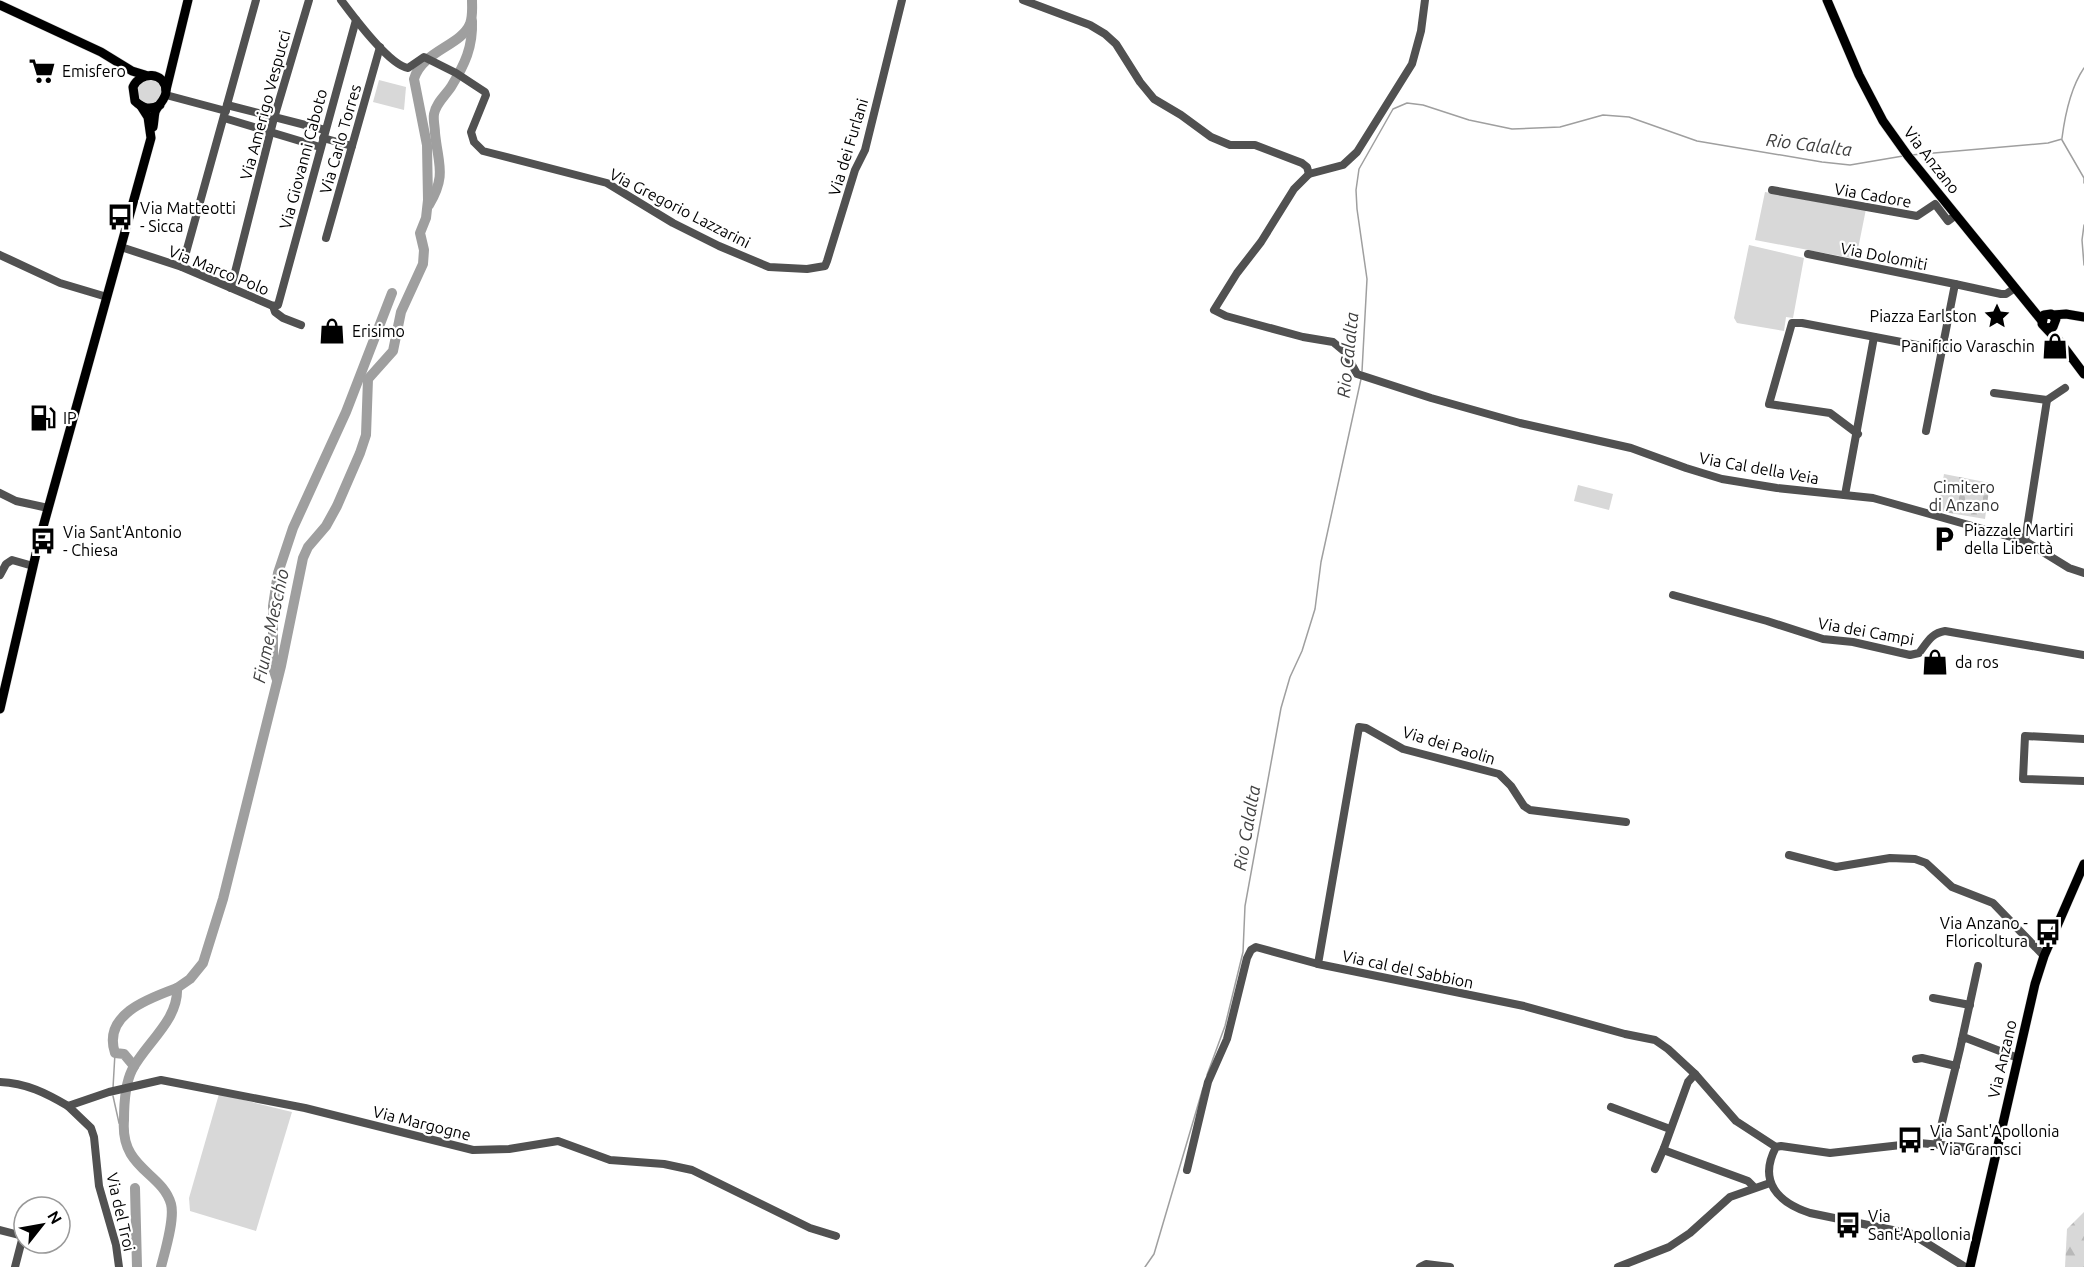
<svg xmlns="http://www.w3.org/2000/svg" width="2084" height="1267" font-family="Ubuntu,sans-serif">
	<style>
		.green { fill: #d8d8d8 }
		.forest { fill: url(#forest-firs) }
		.cemetery { fill: url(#cemetery-stones) }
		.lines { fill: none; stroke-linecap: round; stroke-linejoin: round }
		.stream { stroke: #9f9f9f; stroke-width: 1.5 }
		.river { stroke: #9f9f9f; stroke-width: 10 }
		.major-casing { stroke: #dbdbdb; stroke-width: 10 }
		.minor { stroke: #515151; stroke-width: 8 }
		.major { stroke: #000; stroke-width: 9 }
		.labels { text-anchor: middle; stroke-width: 4.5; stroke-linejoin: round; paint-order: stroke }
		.poi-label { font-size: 16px; fill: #000; stroke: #fff; text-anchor: start }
		.street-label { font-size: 16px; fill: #000; stroke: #fff }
		.park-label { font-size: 16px; fill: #2f2f2f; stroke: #fff }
		.water-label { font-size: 18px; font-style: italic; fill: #404040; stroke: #fff }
	</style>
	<defs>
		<pattern id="forest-firs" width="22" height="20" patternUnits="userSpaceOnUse" patternTransform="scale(1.5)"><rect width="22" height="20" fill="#d8d8d8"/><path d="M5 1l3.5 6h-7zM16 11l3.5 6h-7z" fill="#b8b8b8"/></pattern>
		<pattern id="cemetery-stones" width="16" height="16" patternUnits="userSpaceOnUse" patternTransform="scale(1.5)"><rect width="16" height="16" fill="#d8d8d8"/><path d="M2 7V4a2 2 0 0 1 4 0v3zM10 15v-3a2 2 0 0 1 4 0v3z" fill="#b8b8b8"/></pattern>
	</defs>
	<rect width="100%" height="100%" fill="#fff"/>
	<g class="green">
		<polygon points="147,78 159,82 163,94 155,104 145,104 138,99 137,85"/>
		<polygon points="379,80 406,87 404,110 373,102"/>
		<polygon points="1765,192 1856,209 1866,209 1856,259 1755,240"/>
		<polygon points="1749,245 1804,258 1793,318 1786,317 1784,331 1737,323 1734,318"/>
		<polygon points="1578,485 1613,494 1609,510 1574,501"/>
		<polygon points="219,1094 292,1112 256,1231 190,1211 189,1198"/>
	</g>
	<polygon class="forest" points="2084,1212 2084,1267 2065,1267 2067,1229"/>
	<polygon class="cemetery" points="1944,474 1990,483 1985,519 1938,511"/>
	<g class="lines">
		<g class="stream">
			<path d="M2062,138C2065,115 2071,87 2084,68"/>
			<polyline points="2062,140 2084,178 2084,183"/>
			<polyline points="1911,155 2048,143 2062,139"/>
			<polyline points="2084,225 2082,240 2084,265"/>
			<polyline points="1362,371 1367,279 1357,209 1356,190 1359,169 1393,109 1407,103 1423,105 1469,120 1512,129 1560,127 1603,115 1629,117 1697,141 1822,162 1850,165 1903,156"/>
			<polyline points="1207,1075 1225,1026 1243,952 1245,906 1281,708 1290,677 1302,651 1315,609 1321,562 1361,379"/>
			<polyline points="113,1088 115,1053"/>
			<polyline points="113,1096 119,1123 123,1128"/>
			<polyline points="1145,1267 1154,1254 1203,1088"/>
		</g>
		<g class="river">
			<path d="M429,205C447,175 438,164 435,133C435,127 433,120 434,114C436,103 445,96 451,87C465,64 473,47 472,21"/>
			<polyline points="277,680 273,668 273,606 278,573 293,528 346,412 392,293"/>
			<path d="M134,1066L124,1054L115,1053C102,1014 150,998 177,988"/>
			<polyline points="135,1188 137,1267"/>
			<path d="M161,1267C165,1251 175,1219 171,1204C162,1172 120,1169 124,1120C124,1105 125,1084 132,1070C145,1044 179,1020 177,988L190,979L203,963L223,899L281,666L303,558L308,547L326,526L337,506L360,453L366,435L368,379L393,351L401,312L423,264L424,250L420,233L426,218L428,200L427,145L414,79C422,51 461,46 470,24C473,16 472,8 472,0"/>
		</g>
		<g class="major-casing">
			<g id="major">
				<polyline points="1827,0 1859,75 1883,121 1908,156 2042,321"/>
				<polyline points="0,5 101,52 132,71 145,75"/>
				<polyline points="166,90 188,0"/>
				<path d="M153,127C154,122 154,117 155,112C158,104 166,100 166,91C165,71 140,71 133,87L135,101C143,109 150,110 160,105"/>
				<polyline points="2053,315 2066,314 2084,317"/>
				<polyline points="2047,328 2053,327 2056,319 2051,314 2044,315 2042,324 2058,341"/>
				<polyline points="2057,338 2084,374"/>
				<polyline points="0,709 38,545 151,138 148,117 141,106"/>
				<polyline points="1970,1267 2035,984 2044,956 2084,864"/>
			</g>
		</g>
		<g class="minor">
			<path d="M341,0C353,16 389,65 408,68L424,57L456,73L485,92L486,95L471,132L474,142L483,151L607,183L673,223L719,246L769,267L807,269L825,266L827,261L855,170L865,150L902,0"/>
			<polyline points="1023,0 1090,25 1105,34 1116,44 1140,82 1154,99 1181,115 1211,137 1230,145 1255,145 1302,163 1307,167 1309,174"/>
			<polyline points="1425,0 1421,31 1412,64 1357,152 1343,165 1309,174 1294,189 1261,242 1237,273 1214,310 1226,316 1303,337 1333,342 1345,352 1357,374 1431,398 1520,423 1631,448 1686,468 1722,479 1777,488 1873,498 1891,503 2025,541 2069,568 2084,573"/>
			<polyline points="166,95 226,111"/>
			<polyline points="227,105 325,130"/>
			<polyline points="224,118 320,147"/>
			<polyline points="323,138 352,146"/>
			<polyline points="1772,190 1917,216 1935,204 1948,221 1956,215"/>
			<polyline points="326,238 380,47"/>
			<polyline points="121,247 182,267 273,306 278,305 356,20"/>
			<polyline points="1808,254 1955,284"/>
			<polyline points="0,255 60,283 107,297"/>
			<polyline points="182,267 256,0"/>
			<polyline points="231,288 274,118 309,0"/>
			<polyline points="273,306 275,312 283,318 301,325"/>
			<polyline points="1994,393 2047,400 2025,541"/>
			<polyline points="2047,400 2065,388"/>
			<polyline points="1926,431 1955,284 2001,294 2006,294 2015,288"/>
			<polyline points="1858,434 1830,413 1769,404 1792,323 1802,323 1943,350"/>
			<polyline points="0,493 16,501 48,508"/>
			<polyline points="1845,495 1874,337"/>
			<polyline points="0,575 6,564 12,560 33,566"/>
			<path d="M1673,595L1767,621L1823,639L1853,642L1910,655L1919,653C1927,643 1931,633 1945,631L2084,655"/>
			<polyline points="2084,739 2025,736 2023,779 2084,781"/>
			<polyline points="1626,822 1530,810 1524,806 1511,786 1499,774 1403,749 1366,728 1359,727 1318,964 1524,1006 1625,1034 1655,1040 1668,1049 1695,1074 1736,1121 1776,1147"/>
			<polyline points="1789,855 1836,867 1890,858 1915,859 1926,863 1952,887 1993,903 2044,956"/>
			<polyline points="1933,998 1970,1005"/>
			<polyline points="1962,1040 1966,1038 2018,1058"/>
			<polyline points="1916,1059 1922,1058 1956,1066"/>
			<polyline points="1695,1074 1688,1082 1664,1148 1666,1151 1748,1181 1754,1187"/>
			<path d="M0,1082C26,1083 46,1093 68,1106L109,1092L161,1080L305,1108L473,1150L509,1149L558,1141L610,1160L664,1164L692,1170L810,1228L836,1236"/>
			<polyline points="68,1106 91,1128 94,1137 99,1186 116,1245 119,1267"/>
			<polyline points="1611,1107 1670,1129"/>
			<polyline points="1937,1143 1960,1049 1978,966"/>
			<polyline points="1655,1169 1664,1148"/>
			<polyline points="1187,1170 1208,1082 1227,1039 1247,958 1251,950 1256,947 1318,964"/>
			<polyline points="0,1230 23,1236 15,1267"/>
			<polyline points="1420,1267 1426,1264 1450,1267"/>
			<polyline points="1618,1267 1669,1247 1690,1233 1730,1197 1770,1183"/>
			<path d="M1965,1267L1912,1234L1810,1213C1777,1202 1758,1181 1776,1147L1781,1146L1830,1153L1919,1143L1997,1150"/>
		</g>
		<use href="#major" class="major"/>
	</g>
	<defs>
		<g id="supermarket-bare" transform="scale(2.07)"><path d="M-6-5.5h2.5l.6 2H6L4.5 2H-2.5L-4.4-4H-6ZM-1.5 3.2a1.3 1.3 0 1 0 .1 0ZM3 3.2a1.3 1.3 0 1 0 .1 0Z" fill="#000" stroke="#fff" stroke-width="2.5" paint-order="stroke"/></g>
		<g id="bus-bare" transform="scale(2.07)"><path d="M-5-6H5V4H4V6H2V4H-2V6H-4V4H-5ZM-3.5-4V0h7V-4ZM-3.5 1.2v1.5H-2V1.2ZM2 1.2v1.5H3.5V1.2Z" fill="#000" stroke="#fff" stroke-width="2.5" paint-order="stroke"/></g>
		<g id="sight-bare" transform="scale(2.07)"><path d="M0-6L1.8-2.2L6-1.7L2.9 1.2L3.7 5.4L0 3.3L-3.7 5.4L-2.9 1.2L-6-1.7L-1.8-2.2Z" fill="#000" stroke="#fff" stroke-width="2.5" paint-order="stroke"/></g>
		<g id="shop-bare" transform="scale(2.07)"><path d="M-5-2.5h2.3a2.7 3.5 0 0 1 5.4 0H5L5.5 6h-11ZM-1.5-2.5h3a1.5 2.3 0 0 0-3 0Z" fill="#000" stroke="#fff" stroke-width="2.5" paint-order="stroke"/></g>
		<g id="fuel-bare" transform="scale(2.07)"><path d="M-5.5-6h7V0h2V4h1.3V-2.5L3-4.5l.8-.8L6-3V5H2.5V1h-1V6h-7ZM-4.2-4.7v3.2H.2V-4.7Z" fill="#000" stroke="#fff" stroke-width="2.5" paint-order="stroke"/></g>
		<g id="parking-bare" transform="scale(2.07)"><path d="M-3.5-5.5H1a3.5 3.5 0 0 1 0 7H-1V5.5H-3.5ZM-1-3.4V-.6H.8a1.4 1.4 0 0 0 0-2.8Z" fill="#000" stroke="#fff" stroke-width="2.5" paint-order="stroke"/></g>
	</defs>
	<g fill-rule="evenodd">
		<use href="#supermarket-bare" x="42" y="71"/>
		<use href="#bus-bare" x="120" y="217"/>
		<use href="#sight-bare" x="1997" y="316"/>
		<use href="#shop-bare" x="332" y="331"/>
		<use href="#shop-bare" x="2055" y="346"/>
		<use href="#fuel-bare" x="43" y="418"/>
		<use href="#parking-bare" x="1944" y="539"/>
		<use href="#bus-bare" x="43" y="541"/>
		<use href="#shop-bare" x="1935" y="662"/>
		<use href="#bus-bare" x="2048" y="932"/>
		<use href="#bus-bare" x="1910" y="1140"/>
		<use href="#bus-bare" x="1848" y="1225"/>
	</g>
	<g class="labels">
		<g class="poi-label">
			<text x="62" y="77">Emisfero</text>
			<text x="140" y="214">Via Matteotti<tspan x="140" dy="18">- Sicca</tspan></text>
			<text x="1977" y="322" text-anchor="end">Piazza Earlston</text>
			<text x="352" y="337">Erisimo</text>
			<text x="2035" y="352" text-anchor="end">Panificio Varaschin</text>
			<text x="63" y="424">IP</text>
			<text x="1964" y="536">Piazzale Martiri<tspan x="1964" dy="18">della Libertà</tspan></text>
			<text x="63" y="538">Via Sant'Antonio<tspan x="63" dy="18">- Chiesa</tspan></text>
			<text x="1955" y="668">da ros</text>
			<text x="2028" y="929" text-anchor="end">Via Anzano -<tspan x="2028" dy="18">Floricoltura</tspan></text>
			<text x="1930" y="1137">Via Sant'Apollonia<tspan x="1930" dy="18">- Via Gramsci</tspan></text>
			<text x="1868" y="1222">Via<tspan x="1868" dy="18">Sant'Apollonia</tspan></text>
		</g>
		<g class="street-label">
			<text transform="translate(265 105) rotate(-75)" y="6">Via Amerigo Vespucci</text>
			<text transform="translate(340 139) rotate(-74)" y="6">Via Carlo Torres</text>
			<text transform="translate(848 147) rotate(-73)" y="6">Via dei Furlani</text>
			<text transform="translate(303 159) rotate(-75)" y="6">Via Giovanni Caboto</text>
			<text transform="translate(1932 160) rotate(52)" y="6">Via Anzano</text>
			<text transform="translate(1873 195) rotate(10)" y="6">Via Cadore</text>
			<text transform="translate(680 208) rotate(27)" y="6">Via Gregorio Lazzarini</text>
			<text transform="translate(1884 256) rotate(11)" y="6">Via Dolomiti</text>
			<text transform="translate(219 270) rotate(22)" y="6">Via Marco Polo</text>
			<text transform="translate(1759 468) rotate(10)" y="6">Via Cal della Veia</text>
			<text transform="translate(1866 631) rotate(10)" y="6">Via dei Campi</text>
			<text transform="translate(1449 745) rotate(17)" y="6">Via dei Paolin</text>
			<text transform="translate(1408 969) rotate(12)" y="6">Via cal del Sabbion</text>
			<text transform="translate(2002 1059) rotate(-77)" y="6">Via Anzano</text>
			<text transform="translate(422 1123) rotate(14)" y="6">Via Margogne</text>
			<text transform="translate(121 1212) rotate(77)" y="6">Via del Troi</text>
		</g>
		<g class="park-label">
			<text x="1964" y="493">Cimitero<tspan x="1964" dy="18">di Anzano</tspan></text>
		</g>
		<g class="water-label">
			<text transform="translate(1809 145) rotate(7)" y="6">Rio Calalta</text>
			<text transform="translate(1348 355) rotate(-84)" y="6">Rio Calalta</text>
			<text transform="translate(271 626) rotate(-78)" y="6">Fiume Meschio</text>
			<text transform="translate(1247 828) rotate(-80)" y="6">Rio Calalta</text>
		</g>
	</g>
	<g transform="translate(42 1225) rotate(59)"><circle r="28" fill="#ffffff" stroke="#999999" stroke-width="1.5"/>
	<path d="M0-4.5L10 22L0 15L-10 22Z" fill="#000000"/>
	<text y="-9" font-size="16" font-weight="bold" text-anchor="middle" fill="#000000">N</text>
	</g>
</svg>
